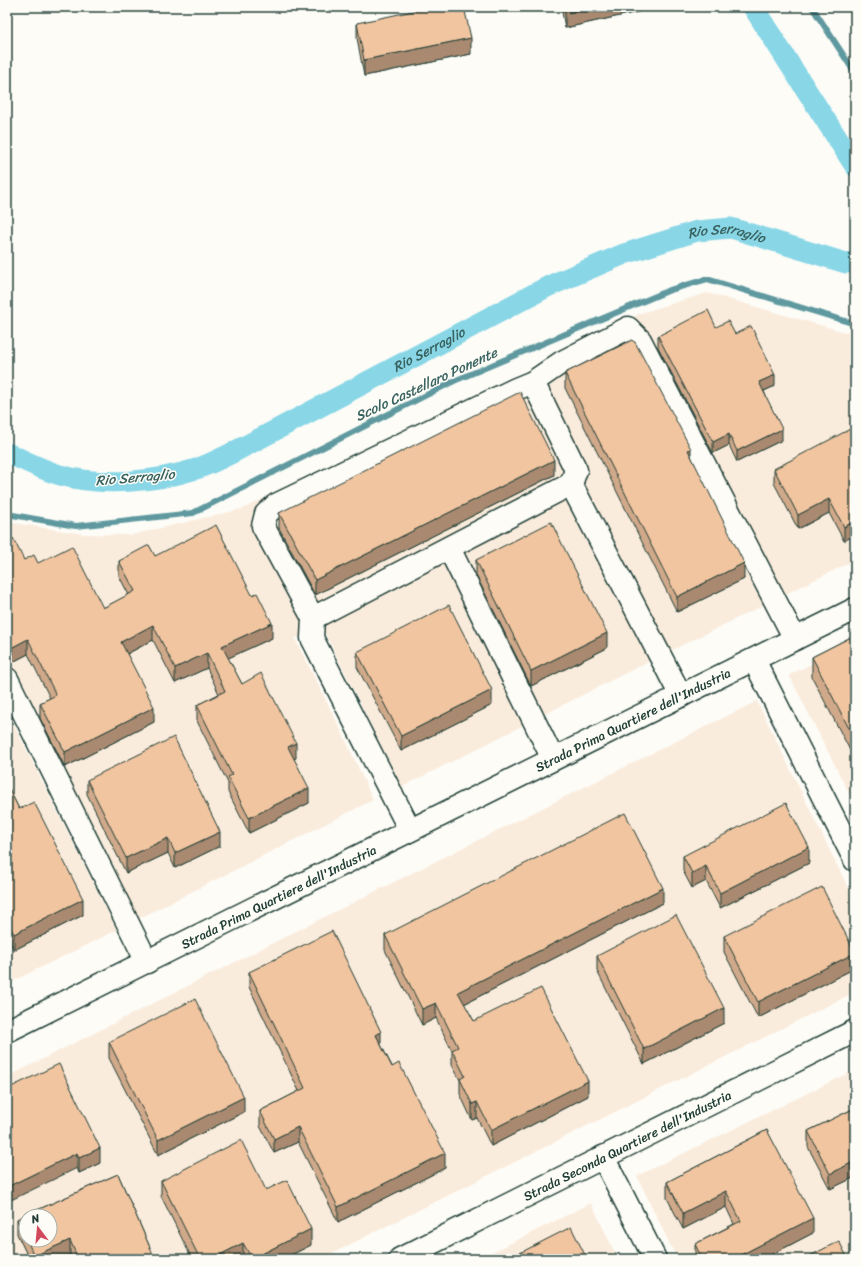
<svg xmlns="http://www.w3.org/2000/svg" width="862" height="1266" font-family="Sriracha,sans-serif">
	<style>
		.built { fill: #faecdd; fill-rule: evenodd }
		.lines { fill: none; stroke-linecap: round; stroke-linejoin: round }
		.stream { stroke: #5e999f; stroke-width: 6 }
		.canal { stroke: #88d6e6; stroke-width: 21 }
		.minor-casing { stroke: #1f3d34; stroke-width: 25 }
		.minor { stroke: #fdfcf7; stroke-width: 22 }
		.wall { fill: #d0a98a; stroke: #1f3d34; fill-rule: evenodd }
		.shaded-wall { fill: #a98a71; stroke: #1f3d34 }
		.building { fill: #f2c5a1; stroke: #1f3d34 }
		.labels { text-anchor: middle; stroke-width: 3; stroke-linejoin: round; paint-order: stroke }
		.street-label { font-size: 13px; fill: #1f3d34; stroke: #fdfcf7 }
		.water-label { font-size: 14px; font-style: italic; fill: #396360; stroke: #fdfcf7 }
	</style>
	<rect width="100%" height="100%" fill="#fdfcf7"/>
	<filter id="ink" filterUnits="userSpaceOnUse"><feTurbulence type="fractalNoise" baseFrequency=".025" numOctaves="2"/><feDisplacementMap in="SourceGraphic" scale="8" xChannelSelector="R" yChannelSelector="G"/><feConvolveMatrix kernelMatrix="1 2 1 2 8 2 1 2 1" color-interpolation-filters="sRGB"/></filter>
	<g filter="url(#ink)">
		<g class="built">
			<polygon points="707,293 855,335 855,560 622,675 402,787 321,625 295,639 342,732 373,800 138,919 29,697 7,708 7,522 84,534 131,535 242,509 528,372 641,313"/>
			<polygon points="855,642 855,805 789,675"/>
			<path d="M757,701L855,902V992L321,1259H11L7,1255V1077L350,904ZM26,1216H50V1240H26Z"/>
			<polygon points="7,711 117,930 7,984"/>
			<polygon points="855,1070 855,1259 677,1259 637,1176"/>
			<polygon points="591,1203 618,1259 479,1259"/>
		</g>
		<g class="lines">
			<g class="stream">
				<polyline points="812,7 855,73"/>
				<polyline points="7,514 76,526 193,513 454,381 670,290 707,279 855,324"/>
			</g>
			<g class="canal">
				<polyline points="753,7 855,166"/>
				<path id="s1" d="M7,453C24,460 42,470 60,475C102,487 155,482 196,469C208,465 220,459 232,453L549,286L624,254L697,231L731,228L846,263L855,262"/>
			</g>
			<g class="minor-casing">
				<g id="minor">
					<polyline points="533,382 562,362 628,328 640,340 795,639"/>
					<polyline points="571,484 681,696"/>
					<polyline points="449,548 553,759"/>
					<polyline points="313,618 263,526 266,514 276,505 516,389 533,382 576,470 571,484 313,618 312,638 410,830"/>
					<polyline points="754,660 855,860"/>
					<polyline points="7,679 147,962"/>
					<path id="s2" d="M7,1031C290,892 572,749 855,609"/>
					<polyline points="603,1157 655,1259"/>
					<path id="s3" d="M400,1259L855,1031"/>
				</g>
			</g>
			<use href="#minor" class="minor"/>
		</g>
		<g class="wall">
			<polygon points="561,7 651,7 651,9 565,28"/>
			<polygon points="357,23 471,54 364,76 357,38"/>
			<polygon points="735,334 775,386 764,391 782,440 737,462 729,445 713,453 658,347 658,336"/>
			<polygon points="634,342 691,456 744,579 677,612 565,388 565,373"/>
			<polygon points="855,429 844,541 829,513 798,529 774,483 774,469"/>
			<polygon points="554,475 315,595 279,528 279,513"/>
			<polygon points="7,541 24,560 103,608 129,595 119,576 119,561 155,556 272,638 228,658 242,684 296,758 294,759 309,803 249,833 228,792 228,783 197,721 197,705 219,694 207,668 175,683 153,640 127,654 154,722 65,767 40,718 40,703 50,698 28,654 11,663 7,654"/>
			<polygon points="476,560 607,648 531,686 476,575"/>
			<polygon points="855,635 855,760 812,677 812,657"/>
			<polygon points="357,652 492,705 401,751 357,667"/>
			<polygon points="87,780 220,846 175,868 168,853 126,873 87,794"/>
			<polygon points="7,785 19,809 83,915 14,950 7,937"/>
			<polygon points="683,856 809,863 720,908 706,881 692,888 683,871"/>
			<polygon points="663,903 464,1004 474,1021 588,1096 491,1146 477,1118 472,1120 460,1094 460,1080 452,1065 452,1051 436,1018 422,1025 385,950 385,935"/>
			<polygon points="724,936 855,952 855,968 758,1018 724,952"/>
			<polygon points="597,956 724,1023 644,1064 597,971"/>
			<polygon points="249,972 381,1045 445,1168 338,1222 298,1142 274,1153 260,1126 260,1111 299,1091 249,987"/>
			<polygon points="109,1042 244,1112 158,1155 109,1058"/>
			<polygon points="7,1089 100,1163 79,1173 77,1168"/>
			<polygon points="855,1108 855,1177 830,1189 808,1147 808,1131"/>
			<polygon points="767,1130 813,1233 763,1259 695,1259 695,1244 734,1224 726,1207 683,1229 667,1198 667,1182"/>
			<path d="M118,1174L155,1259H72L70,1255L60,1259H29L17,1234V1219ZM26,1216H50V1240H26Z"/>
			<polygon points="161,1181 266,1190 311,1245 283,1259 244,1259 243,1258 241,1259 192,1259 161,1196"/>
		</g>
		<g class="shaded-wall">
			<polygon points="594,7 651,7 651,9 565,28 565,13"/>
			<polygon points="471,38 471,54 364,76 364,60"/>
			<polygon points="775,375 775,386 759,393 759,382"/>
			<polygon points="782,429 782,440 737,462 737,451"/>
			<polygon points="729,434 729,445 713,453 713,442"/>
			<polygon points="691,449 691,465 688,450"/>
			<polygon points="554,460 554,475 315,595 315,580"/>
			<polygon points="829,499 829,513 798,529 798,515"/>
			<polygon points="855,521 855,535 844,541 844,527"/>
			<polygon points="744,563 744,579 677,612 677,597"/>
			<polygon points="272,623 272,638 222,661 222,646"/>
			<polygon points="153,625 153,640 121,657 121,642"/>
			<polygon points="607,633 607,648 531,686 531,671"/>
			<polygon points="28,639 28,654 11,663 11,648"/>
			<polygon points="207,653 207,668 175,683 175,668"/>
			<polygon points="492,690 492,705 401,751 401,736"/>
			<polygon points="154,707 154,722 65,767 65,752"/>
			<polygon points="296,743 296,758 288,762 288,747"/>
			<polygon points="309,788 309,803 249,833 249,818"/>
			<polygon points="220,832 220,846 175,868 175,853"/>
			<polygon points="168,838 168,853 126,873 126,858"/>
			<polygon points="809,847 809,863 720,908 720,893"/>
			<polygon points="706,866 706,881 692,888 692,873"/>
			<polygon points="663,888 663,903 458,1007 458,992"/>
			<polygon points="83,899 83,915 14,950 14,934"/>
			<polygon points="855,953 855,968 758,1018 758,1002"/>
			<polygon points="436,1003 436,1018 422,1025 422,1009"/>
			<polygon points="724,1008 724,1023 644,1064 644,1049"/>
			<polygon points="381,1032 381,1047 376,1035"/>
			<polygon points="588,1081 588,1096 491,1146 491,1130"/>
			<polygon points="244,1097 244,1112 158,1155 158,1140"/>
			<polygon points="477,1102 477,1118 472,1120 472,1104"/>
			<polygon points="298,1127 298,1142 274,1153 274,1139"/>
			<polygon points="100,1148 100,1163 79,1173 79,1158"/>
			<polygon points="77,1153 77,1168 7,1202 7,1187"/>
			<polygon points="445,1153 445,1168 338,1222 338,1207"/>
			<polygon points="855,1161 855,1177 830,1189 830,1174"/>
			<polygon points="726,1191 726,1207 683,1229 683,1213"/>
			<polygon points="813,1218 813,1233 763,1259 733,1259"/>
			<polygon points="311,1229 311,1245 283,1259 252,1259"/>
			<polygon points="70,1240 70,1255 60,1259 34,1259 34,1256"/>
			<polygon points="243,1243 243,1258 241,1259 212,1259"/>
		</g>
		<g class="building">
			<polygon points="432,7 464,7 471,38 364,60 357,23"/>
			<polygon points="564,7 594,7 565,13"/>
			<polygon points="708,310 716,327 728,321 735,334 751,326 775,375 759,382 782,429 737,451 729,434 713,442 658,336"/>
			<polygon points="632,340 634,342 635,342 691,449 688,450 744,563 677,597 565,373"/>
			<polygon points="520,392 554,460 315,580 279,513"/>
			<polygon points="854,427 855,429 855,521 844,527 829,499 798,515 774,469"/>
			<polygon points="551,522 607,633 531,671 476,560"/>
			<polygon points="216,525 252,595 257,593 272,623 222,646 242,684 261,673 296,743 288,747 309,788 249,818 228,777 232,775 197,705 225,691 207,653 175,668 153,625 121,642 154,707 65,752 40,703 56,695 28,639 11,648 7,639 7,541 13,538 24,560 34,555 38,563 72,546 103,608 135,591 119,561 149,545 155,556"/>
			<polygon points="449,605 492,690 401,736 357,652"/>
			<polygon points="855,635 855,740 812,657"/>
			<polygon points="174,737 220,832 175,853 168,838 126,858 87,780"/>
			<polygon points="7,785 19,809 34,802 83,899 14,934 7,921"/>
			<polygon points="786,803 809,847 720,893 706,866 692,873 683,856"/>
			<polygon points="625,813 663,888 458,992 474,1021 541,988 588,1081 491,1130 477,1102 472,1104 460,1079 465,1076 452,1050 458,1047 436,1003 422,1009 385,935"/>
			<polygon points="822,887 855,953 758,1002 724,936"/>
			<polygon points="676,915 724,1008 644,1049 597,956"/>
			<polygon points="332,931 381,1032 376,1035 392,1067 399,1063 445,1153 338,1207 298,1127 274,1139 260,1111 305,1088 249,972"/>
			<polygon points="195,999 244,1097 158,1140 109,1042"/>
			<polygon points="59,1064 100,1148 79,1158 77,1153 7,1187 7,1089"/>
			<polygon points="855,1108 855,1161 830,1174 808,1131"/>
			<polygon points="767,1130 813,1218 733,1259 702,1259 695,1244 741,1221 726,1191 683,1213 667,1182"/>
			<polygon points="241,1140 266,1190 287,1180 311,1229 252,1259 243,1243 212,1259 200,1259 161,1181"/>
			<polygon points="118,1174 155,1259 78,1259 70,1240 34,1256 27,1240 50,1240 50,1216 26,1216 26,1238 17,1219"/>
			<polygon points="571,1227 587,1259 513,1259 512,1257"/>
			<polygon points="839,1241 848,1259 804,1259"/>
		</g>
	</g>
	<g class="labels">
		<g class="street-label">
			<text dy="5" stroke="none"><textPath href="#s2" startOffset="699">Strada Prima Quartiere dell'Industria</textPath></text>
			<text dy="5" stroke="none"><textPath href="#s2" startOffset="303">Strada Prima Quartiere dell'Industria</textPath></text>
			<text dy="5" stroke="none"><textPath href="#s3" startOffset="254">Strada Seconda Quartiere dell'Industria</textPath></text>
		</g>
		<g class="water-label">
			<text dy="5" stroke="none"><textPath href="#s1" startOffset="781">Rio Serraglio</textPath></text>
			<text dy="5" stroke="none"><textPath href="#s1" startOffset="457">Rio Serraglio</textPath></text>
			<text transform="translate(426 384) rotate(-25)" y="5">Scolo Castellaro Ponente</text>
			<text transform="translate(135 477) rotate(-5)" y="5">Rio Serraglio</text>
		</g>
	</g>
	<rect width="862" height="1266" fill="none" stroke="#fdfcf7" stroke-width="24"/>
	<rect x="12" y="12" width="838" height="1242" fill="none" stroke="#1f3d34" stroke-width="1.5" filter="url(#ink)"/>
	<g transform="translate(38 1228) rotate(344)"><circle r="19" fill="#fdfcf7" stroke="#a4b0a9"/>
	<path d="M0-3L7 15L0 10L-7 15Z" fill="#d1495b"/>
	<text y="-6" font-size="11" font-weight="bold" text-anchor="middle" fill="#1f3d34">N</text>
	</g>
</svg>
